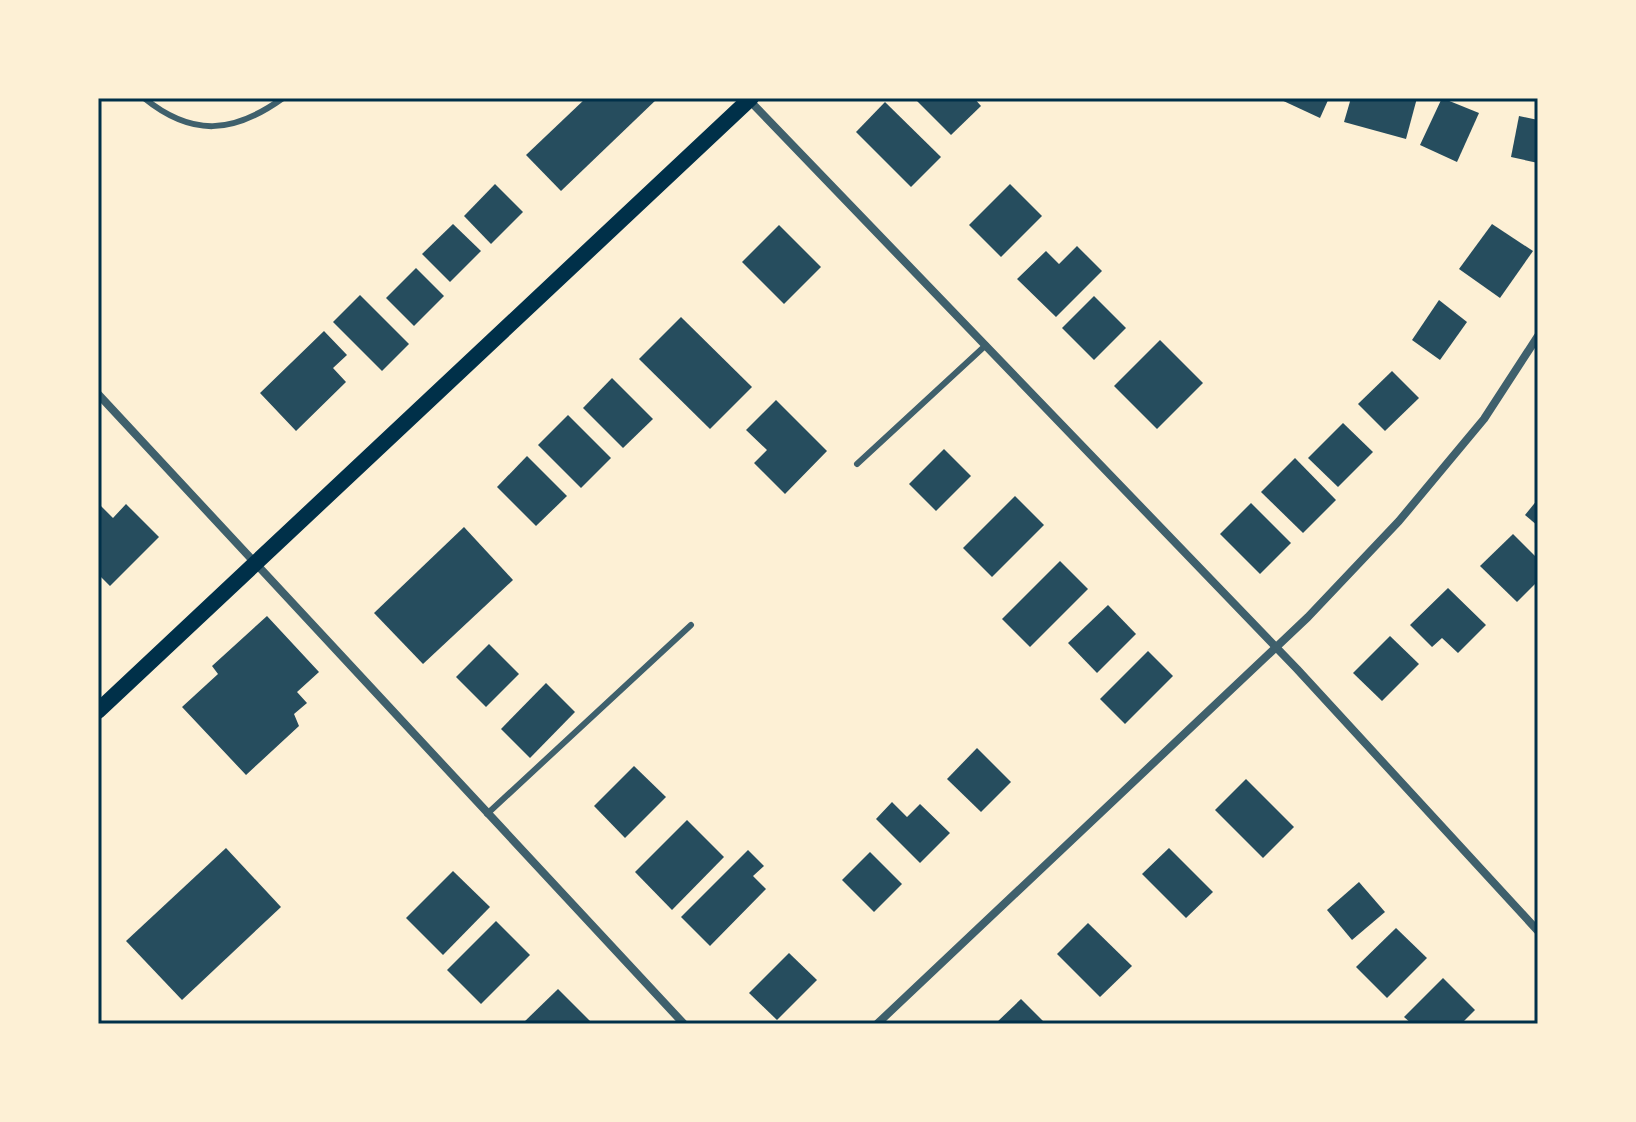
<svg xmlns="http://www.w3.org/2000/svg" width="1636" height="1122" font-family="Rubik,sans-serif">
	<style>
		.building { fill: #264d5e }
		.lines { fill: none; stroke-linecap: round; stroke-linejoin: round }
		.service { stroke: #3f606c; stroke-width: 6 }
		.minor { stroke: #3f606c; stroke-width: 8 }
		.secondary { stroke: #003049; stroke-width: 16 }
		.neatline { fill: none; stroke: #003049; stroke-width: 3 }
	</style>
	<rect width="100%" height="100%" fill="#fdf0d5"/>
	<g class="building">
		<polygon points="586,98 658,98 561,191 526,155"/>
		<polygon points="914,98 974,98 981,106 951,135"/>
		<polygon points="1277,98 1329,98 1320,118"/>
		<polygon points="1351,98 1417,98 1406,139 1344,122"/>
		<polygon points="1442,98 1479,113 1457,162 1420,145"/>
		<polygon points="885,102 941,157 911,187 856,132"/>
		<polygon points="1519,116 1538,120 1538,163 1511,157"/>
		<polygon points="495,184 523,212 491,244 464,216"/>
		<polygon points="1010,184 1042,216 1001,257 969,225"/>
		<polygon points="453,224 481,251 450,282 422,254"/>
		<polygon points="1492,224 1533,251 1500,298 1459,269"/>
		<polygon points="779,225 821,267 784,304 742,262"/>
		<polygon points="1077,246 1102,271 1056,317 1017,279 1046,251 1059,264"/>
		<polygon points="416,268 444,296 414,326 386,298"/>
		<polygon points="360,295 409,344 382,371 333,322"/>
		<polygon points="1094,296 1126,328 1094,360 1062,328"/>
		<polygon points="1439,300 1467,322 1440,360 1412,340"/>
		<polygon points="681,317 752,387 710,429 639,359"/>
		<polygon points="324,331 347,355 333,368 346,382 296,431 260,393"/>
		<polygon points="1160,340 1203,383 1157,429 1114,386"/>
		<polygon points="1392,371 1419,398 1385,431 1358,404"/>
		<polygon points="612,378 653,419 623,448 583,408"/>
		<polygon points="776,400 827,451 785,494 754,463 767,450 746,430"/>
		<polygon points="568,415 611,458 581,488 538,445"/>
		<polygon points="1343,423 1373,452 1338,487 1308,458"/>
		<polygon points="944,449 971,476 936,511 909,484"/>
		<polygon points="527,456 567,496 536,526 497,487"/>
		<polygon points="1295,458 1336,500 1303,533 1261,492"/>
		<polygon points="1015,496 1044,525 992,577 963,548"/>
		<polygon points="1538,499 1538,526 1525,515"/>
		<polygon points="98,503 113,518 126,504 159,537 110,586 98,574"/>
		<polygon points="1251,503 1291,543 1260,574 1220,534"/>
		<polygon points="464,527 513,580 423,664 374,613"/>
		<polygon points="1513,534 1538,559 1538,581 1517,602 1480,566"/>
		<polygon points="1060,561 1088,589 1030,647 1002,619"/>
		<polygon points="1448,588 1486,625 1458,653 1442,638 1432,647 1410,625"/>
		<polygon points="1108,605 1136,634 1097,673 1068,643"/>
		<polygon points="267,616 319,672 297,692 307,703 294,714 299,726 246,775 182,707 218,674 212,666"/>
		<polygon points="1390,636 1419,664 1382,701 1353,673"/>
		<polygon points="489,644 519,674 486,707 456,677"/>
		<polygon points="1148,651 1173,676 1125,724 1100,699"/>
		<polygon points="546,683 575,712 530,758 501,729"/>
		<polygon points="977,748 1011,782 981,812 947,779"/>
		<polygon points="634,766 666,797 625,838 594,806"/>
		<polygon points="1246,779 1294,827 1263,858 1215,810"/>
		<polygon points="892,802 907,817 920,804 950,833 920,863 876,819"/>
		<polygon points="687,820 724,857 672,910 635,872"/>
		<polygon points="226,848 281,907 182,1000 126,941"/>
		<polygon points="1169,848 1213,892 1186,918 1142,874"/>
		<polygon points="748,850 764,866 753,876 766,889 710,946 681,917"/>
		<polygon points="870,852 902,884 874,912 842,880"/>
		<polygon points="453,871 490,907 443,955 406,918"/>
		<polygon points="1359,882 1385,912 1352,940 1327,910"/>
		<polygon points="496,921 530,955 481,1004 447,970"/>
		<polygon points="1088,923 1132,966 1100,997 1057,954"/>
		<polygon points="1396,928 1427,958 1387,998 1356,967"/>
		<polygon points="789,953 817,980 777,1020 749,993"/>
		<polygon points="1443,978 1475,1010 1461,1024 1412,1024 1404,1017"/>
		<polygon points="558,989 590,1021 522,1024"/>
		<polygon points="1021,999 1046,1024 995,1024"/>
	</g>
	<g class="lines">
		<g class="service">
			<path d="M144,98C192,137 233,134 283,98"/>
			<polyline points="857,464 986,345"/>
			<polyline points="487,814 691,625"/>
		</g>
		<g class="minor">
			<polyline points="749,100 1297,669 1538,931"/>
			<polyline points="98,394 684,1024"/>
			<polyline points="877,1024 1308,617 1399,521 1484,419 1538,336"/>
		</g>
		<polyline class="secondary" points="98,711 751,98"/>
	</g>
	<rect width="1636" height="1122" fill="none" stroke="#fdf0d5" stroke-width="200"/>
	<rect x="100" y="100" width="1436" height="922" class="neatline"/>
</svg>
